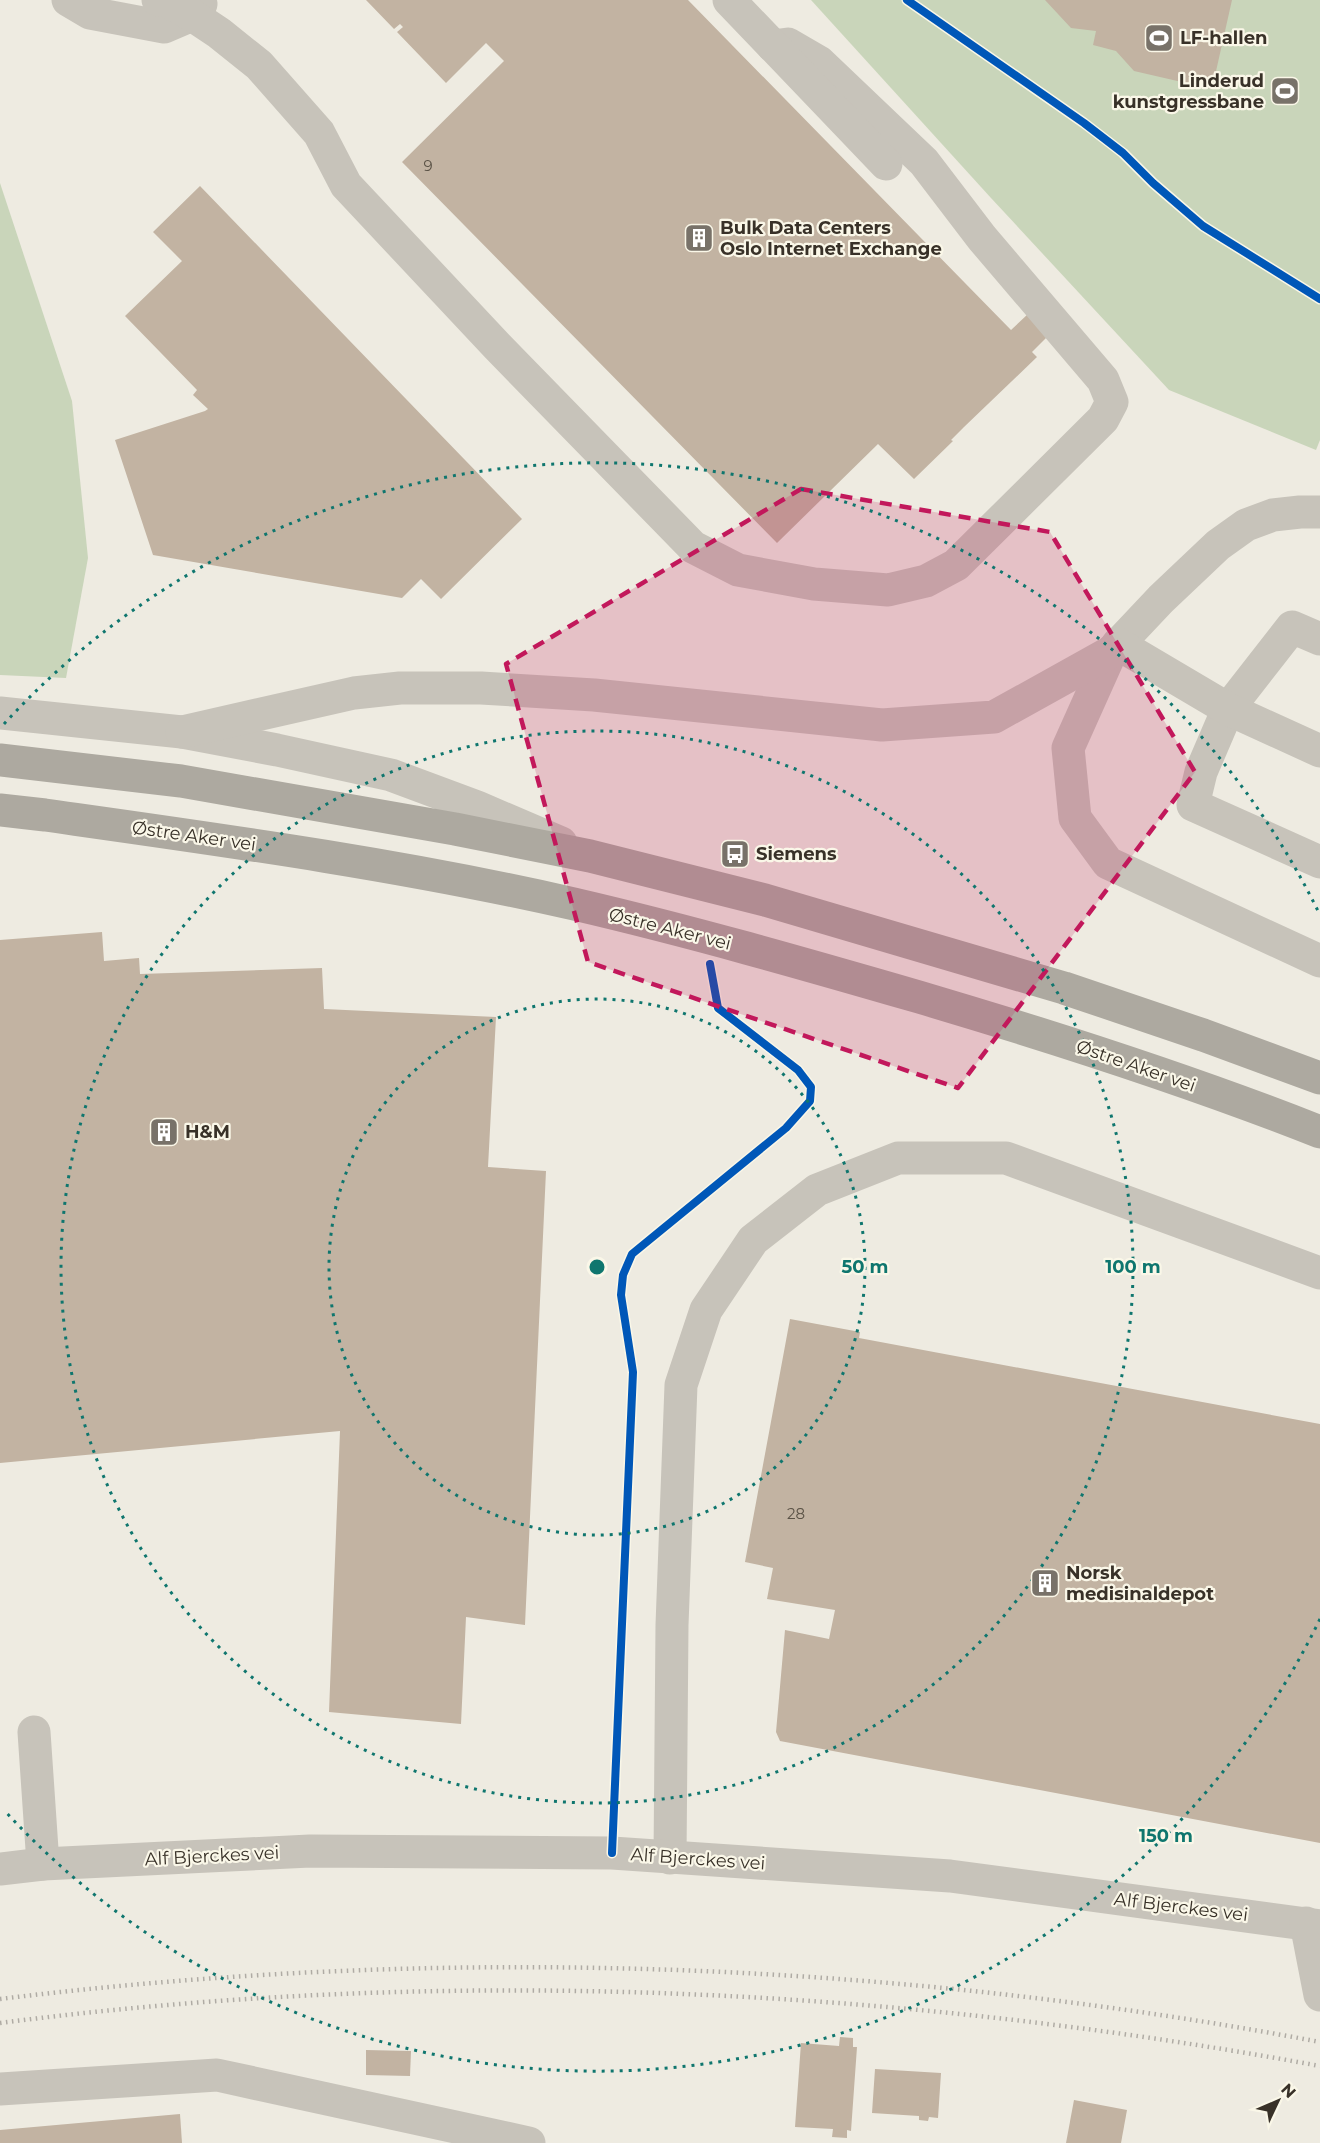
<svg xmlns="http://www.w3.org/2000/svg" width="1320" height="2143" font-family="Montserrat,sans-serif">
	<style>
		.green { fill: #c9d5ba }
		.building { fill: #c2b3a2 }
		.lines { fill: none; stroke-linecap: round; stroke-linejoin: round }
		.minor { stroke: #c7c3ba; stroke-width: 33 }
		.highway { stroke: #ada9a0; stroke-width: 33 }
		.rail { stroke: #afaba4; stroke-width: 4.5; stroke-dasharray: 1.5 4.5; stroke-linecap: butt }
		.cycleway-casing { stroke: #faf7e8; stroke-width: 11 }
		.cycleway { stroke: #0057b8; stroke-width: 8 }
		.marked { fill: #c2185b; fill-opacity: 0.2; stroke: #c2185b; stroke-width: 4.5; stroke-dasharray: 12 8; stroke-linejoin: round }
		.ring { fill: none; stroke: #0f766e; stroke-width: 3; stroke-dasharray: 3 6 }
		.labels { text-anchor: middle; stroke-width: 4.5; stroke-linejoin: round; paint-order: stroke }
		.number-label { font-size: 15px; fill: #5a5246 }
		.poi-label { font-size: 18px; font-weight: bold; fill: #383128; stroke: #faf7e8; text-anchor: start }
		.street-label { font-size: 18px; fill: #383128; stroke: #faf7e8 }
		.centre { fill: #0f766e; stroke: #faf7e8; stroke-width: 3 }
		.ring-label { font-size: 18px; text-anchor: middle; font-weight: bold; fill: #0f766e; stroke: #faf7e8; stroke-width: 4.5; stroke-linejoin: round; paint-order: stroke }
	</style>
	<rect width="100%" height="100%" fill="#eeebe1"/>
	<g class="green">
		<polygon points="811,0 1320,0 1320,440 1316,450 1169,390 991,198"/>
		<polygon points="0,183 72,401 88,558 66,678 0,675"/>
	</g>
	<g class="building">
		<polygon points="366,0 688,0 1011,330 1028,314 1049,335 1032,352 1037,357 964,427 951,440 953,441 914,479 878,444 777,543 402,162 504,61 486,43 446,83 397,32 403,27 400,24 394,29"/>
		<polygon points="1045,0 1232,0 1212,89 1134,71 1116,51 1093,45 1096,31 1071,28"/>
		<polygon points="200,186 522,519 441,599 421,579 402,598 153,555 115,440 205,411 208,409 193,395 197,390 125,316 182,261 153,232"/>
		<polygon points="102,932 104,961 139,958 140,974 322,968 324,1009 496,1017 488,1167 546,1171 525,1625 466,1617 461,1724 329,1712 340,1431 0,1463 0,940"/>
		<polygon points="790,1319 860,1332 859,1338 1320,1424 1320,1843 780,1741 776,1732 785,1630 829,1639 835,1610 767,1599 773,1568 745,1562"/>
		<polygon points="840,2037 853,2038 853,2047 857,2047 851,2131 847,2130 847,2138 832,2137 833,2129 795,2127 801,2043 839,2046"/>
		<polygon points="366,2050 411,2051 410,2076 366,2075"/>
		<polygon points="875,2069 941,2073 938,2118 929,2117 928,2121 919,2120 919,2116 872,2113"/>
		<polygon points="1074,2100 1127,2110 1121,2143 1066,2143"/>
		<polygon points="180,2114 182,2143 0,2143 0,2130"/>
	</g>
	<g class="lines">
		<g class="minor">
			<polyline points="68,0 90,13 164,27 192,15 201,4"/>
			<polyline points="158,0 166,1 192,15 219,33 259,65 319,133 346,185 497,346 693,547 738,570 814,584 888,590 926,581 956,565 1103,419 1112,402 1103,380 982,238 924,162 819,62 788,44 773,46"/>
			<polyline points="729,0 886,164"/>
			<polyline points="1320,512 1300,512 1273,515 1246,525 1218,545 1161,599 1111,652 1068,748 1075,818 1108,863 1320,961"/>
			<polyline points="1320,639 1292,627 1228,709 1201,772 1193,805 1320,862"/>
			<polyline points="1118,644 1228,709 1320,751"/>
			<polyline points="0,713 182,732 277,750 391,775 477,807 561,843"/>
			<polyline points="182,732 354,693 400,688 481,688 594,695 882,725 994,717 1111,652"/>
			<polyline points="34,1732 43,1864"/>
			<polyline points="670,1858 672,1625 681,1385 706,1310 753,1240 817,1190 898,1158 1006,1158 1320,1273"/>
			<polyline points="0,1869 43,1864 310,1851 612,1853 950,1876 1320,1926"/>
			<polyline points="1306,1923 1320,1995"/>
			<polyline points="0,2089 217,2075 529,2143"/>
		</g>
		<g class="highway">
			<polyline points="0,760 181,781 455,829 590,856 765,900 1064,988 1203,1035 1320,1078"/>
			<path d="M0,810L45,815C222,840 399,864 574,904C690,931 805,964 919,997C1054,1037 1189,1080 1320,1132"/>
		</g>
		<g class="rail">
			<path d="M0,1999C438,1945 886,1960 1320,2042"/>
			<path d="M0,2023C439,1966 886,1986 1320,2066"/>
		</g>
		<g class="cycleway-casing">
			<g id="cycleway">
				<polyline points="907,0 1084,123 1123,153 1153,183 1203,226 1320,299"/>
				<polyline points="612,1853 633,1372 621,1295 623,1275 632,1254 786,1128 810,1101 811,1087 798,1070 718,1008 710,964"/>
			</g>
		</g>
		<use href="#cycleway" class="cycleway"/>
	</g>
	<path class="marked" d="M801,489L1050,532L1195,772L958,1088L588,962L506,664Z"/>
	<g class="ring">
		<circle cx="597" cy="1267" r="268"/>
		<circle cx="597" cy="1267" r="536"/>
		<path d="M1320 1619A804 804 0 0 1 4 1810M4 724A804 804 0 0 1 1320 915"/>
	</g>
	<defs>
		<g id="stadium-square" transform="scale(1.5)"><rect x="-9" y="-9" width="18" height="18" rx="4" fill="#787269" stroke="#faf7e8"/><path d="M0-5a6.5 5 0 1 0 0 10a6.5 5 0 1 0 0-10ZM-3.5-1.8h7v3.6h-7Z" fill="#fff"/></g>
		<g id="building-square" transform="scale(1.5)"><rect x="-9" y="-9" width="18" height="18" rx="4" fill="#787269" stroke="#faf7e8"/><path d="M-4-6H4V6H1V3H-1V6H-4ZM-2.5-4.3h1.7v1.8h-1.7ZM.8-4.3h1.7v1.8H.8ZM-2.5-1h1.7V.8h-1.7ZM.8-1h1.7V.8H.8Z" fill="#fff"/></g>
		<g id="bus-square" transform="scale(1.5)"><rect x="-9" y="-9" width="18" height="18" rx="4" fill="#787269" stroke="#faf7e8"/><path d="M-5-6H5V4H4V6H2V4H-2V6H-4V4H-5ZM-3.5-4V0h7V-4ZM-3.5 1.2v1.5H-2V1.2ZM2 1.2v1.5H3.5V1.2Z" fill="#fff"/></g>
	</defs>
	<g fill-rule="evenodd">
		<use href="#stadium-square" x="1159" y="38"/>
		<use href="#stadium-square" x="1285" y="91"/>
		<use href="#building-square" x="699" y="238"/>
		<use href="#bus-square" x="735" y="854"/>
		<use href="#building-square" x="164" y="1132"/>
		<use href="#building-square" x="1045" y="1583"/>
	</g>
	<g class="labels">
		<g class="number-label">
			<text x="428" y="171">9</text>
			<text x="796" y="1519">28</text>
		</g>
		<g class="poi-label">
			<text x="1180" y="44">LF-hallen</text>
			<text x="1264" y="87" text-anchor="end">Linderud<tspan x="1264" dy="21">kunstgressbane</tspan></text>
			<text x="720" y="234">Bulk Data Centers<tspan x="720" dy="21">Oslo Internet Exchange</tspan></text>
			<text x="756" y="860">Siemens</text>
			<text x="185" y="1138">H&amp;M</text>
			<text x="1066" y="1579">Norsk<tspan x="1066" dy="21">medisinaldepot</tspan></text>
		</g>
		<g class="street-label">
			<text transform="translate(194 836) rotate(8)" y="6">Østre Aker vei</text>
			<text transform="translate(670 929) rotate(14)" y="6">Østre Aker vei</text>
			<text transform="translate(1136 1066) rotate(19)" y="6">Østre Aker vei</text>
			<text transform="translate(212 1856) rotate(-3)" y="6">Alf Bjerckes vei</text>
			<text transform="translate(698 1859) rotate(4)" y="6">Alf Bjerckes vei</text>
			<text transform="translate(1181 1907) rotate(7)" y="6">Alf Bjerckes vei</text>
		</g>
	</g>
	<circle cx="597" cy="1267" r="9" class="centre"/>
	<g class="ring-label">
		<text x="865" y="1273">50 m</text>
		<text x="1133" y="1273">100 m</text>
		<text x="1166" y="1842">150 m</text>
	</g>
	<g transform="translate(1278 2101) rotate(46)" stroke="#faf7e8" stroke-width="4.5" paint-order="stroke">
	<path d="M0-4.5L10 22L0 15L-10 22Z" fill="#383128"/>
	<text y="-9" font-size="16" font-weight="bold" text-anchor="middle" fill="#383128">N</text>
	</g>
</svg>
